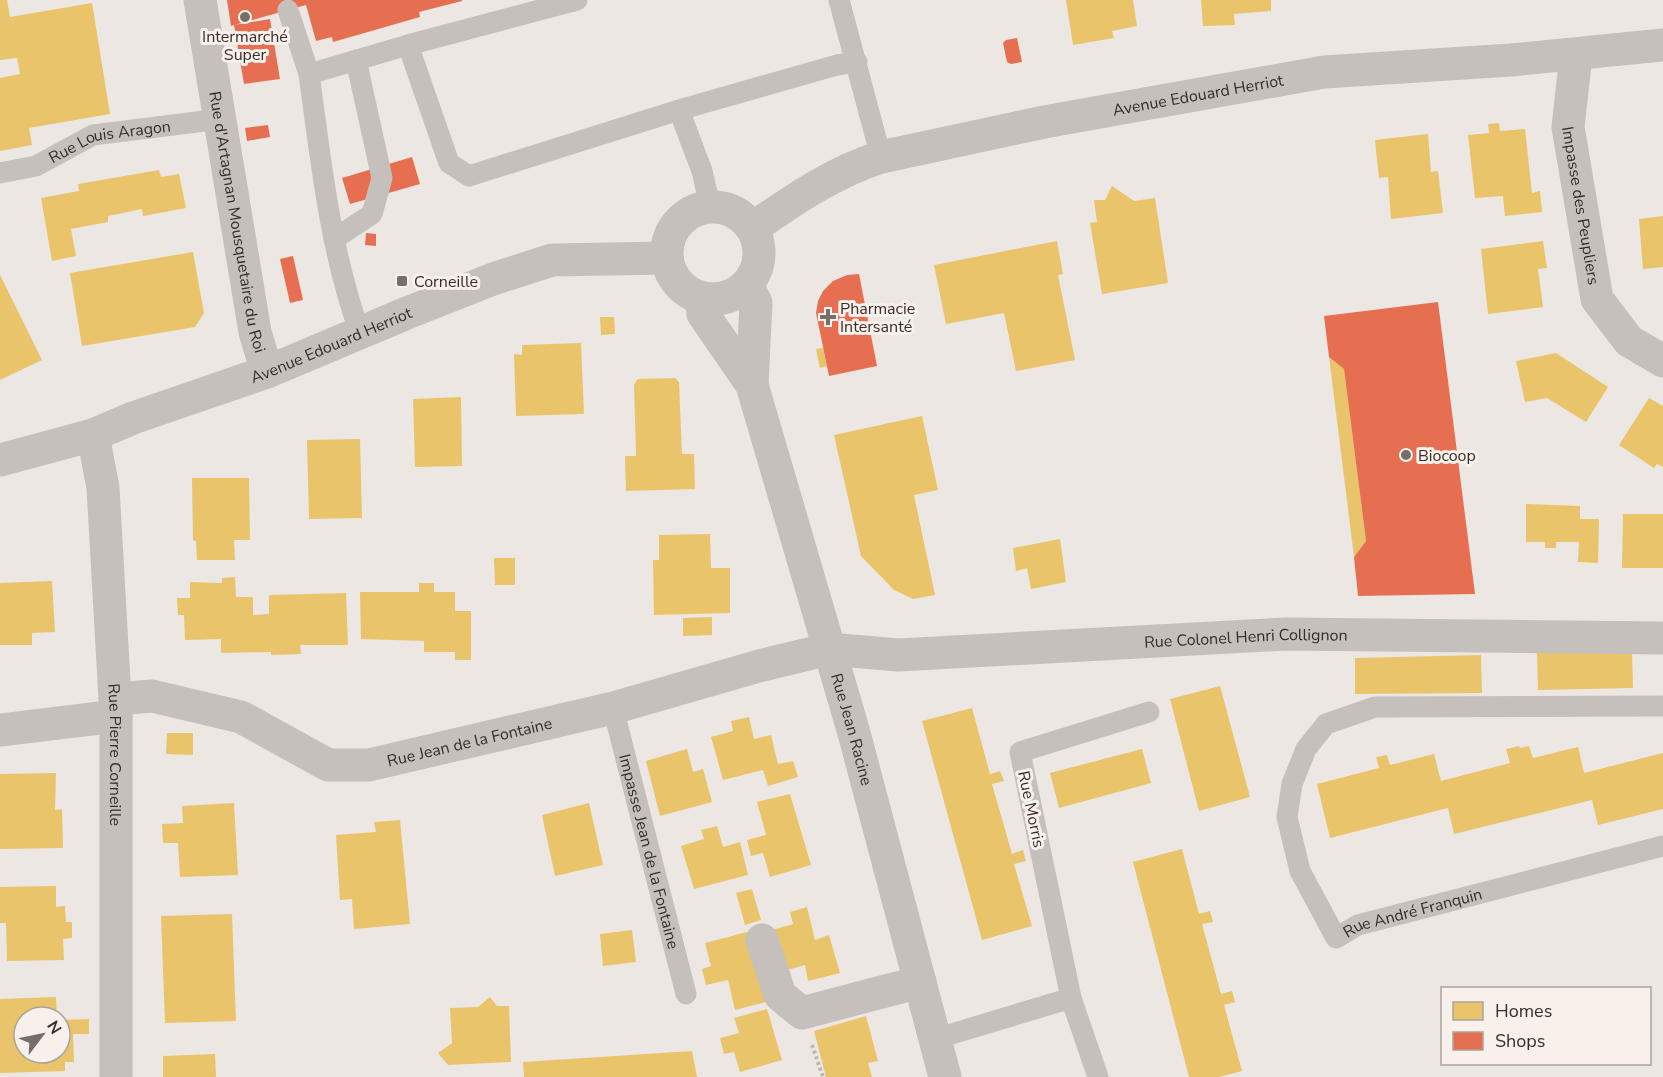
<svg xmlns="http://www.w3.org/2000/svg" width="1663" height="1077" font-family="'Nunito Sans',sans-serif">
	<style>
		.homes { fill: #e9c46a }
		.shops { fill: #e76f51 }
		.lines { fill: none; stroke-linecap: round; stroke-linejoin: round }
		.path { stroke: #beb8b5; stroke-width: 4; stroke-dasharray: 3 3; stroke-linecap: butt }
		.lane { stroke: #c5c0bc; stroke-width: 21 }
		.street { stroke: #c5c0bc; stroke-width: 33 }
		.poi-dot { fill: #766e6b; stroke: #f8f1eb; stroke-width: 2 }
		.labels { text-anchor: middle; stroke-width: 6; stroke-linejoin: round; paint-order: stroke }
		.poi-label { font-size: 16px; fill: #362d2a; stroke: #f8f1eb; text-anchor: start }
		.street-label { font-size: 16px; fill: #362d2a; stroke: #f8f1eb }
	</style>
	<rect width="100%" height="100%" fill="#ece7e3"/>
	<g class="homes">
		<polygon points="0,0 7,0 10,17 92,3 110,114 29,128 32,145 0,151 0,78 20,74 17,58 0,60"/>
		<polygon points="1066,0 1133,0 1137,26 1112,31 1114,38 1073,45"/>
		<polygon points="1201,0 1271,0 1271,11 1234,14 1235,25 1203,26"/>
		<polygon points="1499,123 1500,131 1525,129 1532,193 1540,191 1542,212 1505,216 1503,196 1475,198 1468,135 1489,133 1488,124"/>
		<polygon points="1428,134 1431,172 1438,171 1443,213 1391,219 1388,177 1379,178 1375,140"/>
		<polygon points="159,170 161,177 179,174 186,208 143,216 142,209 108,216 108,222 71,229 76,256 52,261 41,198 79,191 78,184"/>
		<polygon points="1112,186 1134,201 1155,198 1168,283 1102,294 1090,223 1097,222 1094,200 1105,200"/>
		<polygon points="1663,216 1663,267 1643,269 1639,219"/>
		<polygon points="1057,241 1063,274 1058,275 1075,360 1016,371 1004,313 946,324 934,265"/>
		<polygon points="1543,241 1547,268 1538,269 1543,307 1488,314 1481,249"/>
		<polygon points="193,252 204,313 195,327 82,346 70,273"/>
		<polygon points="0,275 42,360 0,380"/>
		<polygon points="600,317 614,317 615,334 601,335"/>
		<polygon points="581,343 584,414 516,416 514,354 522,355 522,345"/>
		<polygon points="823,348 827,366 820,368 816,349"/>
		<polygon points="1556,353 1608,387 1586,422 1547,398 1525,402 1516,361"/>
		<polygon points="1329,357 1344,369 1366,541 1354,557"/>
		<polygon points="675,378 679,382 682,454 694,454 695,489 626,491 625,456 636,456 634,384 638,379"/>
		<polygon points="461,397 462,466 415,467 413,399"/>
		<polygon points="1649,398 1663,406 1663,467 1657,464 1654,468 1619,445"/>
		<polygon points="922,416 938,490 914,495 935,595 913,599 894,590 861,556 834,435"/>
		<polygon points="360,439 362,518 309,519 307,440"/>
		<polygon points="192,478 249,478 250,540 234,540 235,560 197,560 196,541 193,540"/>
		<polygon points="1526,504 1580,506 1580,519 1599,519 1598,563 1578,562 1579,542 1556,542 1556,548 1545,548 1545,542 1526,542"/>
		<polygon points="1623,514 1663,514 1663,568 1622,568"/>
		<polygon points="710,534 711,568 730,568 730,613 654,615 653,560 659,560 659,535"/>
		<polygon points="1060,539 1066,582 1031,589 1027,568 1016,571 1013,548"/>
		<polygon points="494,558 515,558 515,585 495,585"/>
		<polygon points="235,577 236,597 253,597 253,615 269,614 269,595 346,593 348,645 300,645 301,654 271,655 271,652 221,653 221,639 185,640 184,615 178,615 177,598 190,598 190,582 222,583 222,578"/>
		<polygon points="52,581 55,632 32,633 32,645 0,645 0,583"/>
		<polygon points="419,583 434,583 434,592 455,592 455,611 471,611 471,660 455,660 455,652 424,652 424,641 361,639 360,592 419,592"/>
		<polygon points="712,617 712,635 683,636 683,618"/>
		<polygon points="1632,651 1633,688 1538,690 1537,653"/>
		<polygon points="1481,655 1482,693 1355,694 1355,658"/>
		<polygon points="1220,686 1250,797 1199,811 1170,699"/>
		<polygon points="972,708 990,774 1000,771 1004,781 992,784 1012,854 1023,850 1026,861 1014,864 1032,926 982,940 922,721"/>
		<polygon points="749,717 754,739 771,735 778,764 793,761 798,777 768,786 763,770 723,780 711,737 733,731 731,721"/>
		<polygon points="167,733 193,733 193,755 166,754"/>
		<polygon points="1519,746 1520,748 1529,746 1533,758 1578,747 1584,773 1663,753 1663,809 1598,825 1592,800 1454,834 1448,808 1330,838 1317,784 1379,768 1376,757 1387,755 1390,765 1434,754 1441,781 1510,763 1506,749"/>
		<polygon points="687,749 693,772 703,769 712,802 660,816 646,761"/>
		<polygon points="1142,749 1151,783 1059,808 1050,773"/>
		<polygon points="56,773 55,810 62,809 63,848 0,849 0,774"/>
		<polygon points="790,794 811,865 770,877 763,853 751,856 747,840 766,835 757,802"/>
		<polygon points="234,803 238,875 180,877 178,843 163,843 162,824 183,823 182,806"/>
		<polygon points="589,803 603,865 555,876 542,815"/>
		<polygon points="400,820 410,924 354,929 352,899 340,900 336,835 376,832 374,822"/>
		<polygon points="717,826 723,847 740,842 748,875 694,889 681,846 704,839 701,830"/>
		<polygon points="1182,849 1199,914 1210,911 1212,918 1213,922 1202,924 1221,994 1232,991 1235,1002 1224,1005 1242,1071 1219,1077 1189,1077 1133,862"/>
		<polygon points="56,886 56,907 65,906 66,922 72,922 72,938 63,939 64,960 7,961 6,923 0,923 0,887"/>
		<polygon points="752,889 761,920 745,925 736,893"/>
		<polygon points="807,907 815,940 829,935 840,973 808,981 805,965 784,971 772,930 793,924 790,912"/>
		<polygon points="232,914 236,1021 165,1023 161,916"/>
		<polygon points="632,930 636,962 603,966 600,934"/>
		<polygon points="747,932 766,1002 735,1010 728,980 706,985 702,969 711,966 705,943"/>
		<polygon points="56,997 57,1017 24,1017 24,1053 60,1053 60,1020 89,1019 89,1034 73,1034 74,1062 65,1062 65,1071 0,1073 0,999"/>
		<polygon points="490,997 497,1006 509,1006 511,1062 448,1065 438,1053 452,1043 450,1008 478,1007"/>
		<polygon points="767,1009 782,1060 740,1072 734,1052 724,1054 720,1038 739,1033 734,1018"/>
		<polygon points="866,1016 878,1061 868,1063 872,1077 826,1077 814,1031"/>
		<polygon points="692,1051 697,1077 524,1077 523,1062"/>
		<polygon points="215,1054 216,1077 163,1077 163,1056"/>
	</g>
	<g class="shops">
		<polygon points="227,0 462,0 462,1 419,12 420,17 333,42 332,37 316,41 306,5 234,25 270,19 280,79 244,84 234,25 231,26"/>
		<polygon points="1017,38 1022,62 1011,64 1007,62 1003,43 1006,40"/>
		<polygon points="268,125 270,137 247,141 245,128"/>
		<polygon points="412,157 420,184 350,204 342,178"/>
		<polygon points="366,233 376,234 376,246 365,245"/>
		<polygon points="293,256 303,300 290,303 280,259"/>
		<polygon points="859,274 877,366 829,376 816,313 818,301 823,291 833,281 847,275"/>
		<polygon points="1438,302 1475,594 1358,596 1354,557 1366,541 1344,369 1329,357 1324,316"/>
	</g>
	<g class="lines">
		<polyline class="path" points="812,1045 823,1077"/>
		<g class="lane">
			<polyline points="577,0 408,45 449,163 469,176 679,110 837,65 857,62"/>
			<polyline points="839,0 881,157"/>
			<polyline points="288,10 309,74 408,45"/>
			<path d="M309,74C321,162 330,250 360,333"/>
			<polyline points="679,110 702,171 710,206"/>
			<path id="s1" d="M0,173L36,166L93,135L221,119"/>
			<polyline points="334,239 372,214 382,178 356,60"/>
			<path id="s2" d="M1663,706L1375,707L1326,724L1306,749L1292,784L1287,817L1300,871L1336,938L1358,925L1663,846"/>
			<path id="s3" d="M613,708L686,994"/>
			<polyline points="935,1039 1071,998"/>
			<polyline points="1098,1077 1071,998 1020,752 1149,712"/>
		</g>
		<g class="street">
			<path id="s4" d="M200,0L255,332L267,372"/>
			<path id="s5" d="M1576,55L1568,127L1597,299L1629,341L1663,361"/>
			<circle cx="713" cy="253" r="46"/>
			<path id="s6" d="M753,228C793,200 834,172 881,157L1044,122L1324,72L1511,60L1663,45"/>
			<polyline points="747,285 756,303 752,385"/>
			<path id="s7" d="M701,299L703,314L752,385L854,733L945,1077"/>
			<path id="s8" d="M93,435L103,488L116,716V1077"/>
			<path id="s9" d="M0,460L93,435L133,418L267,372L407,313L493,279L552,260L666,258"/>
			<path id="s10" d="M115,699L152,696L241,717L328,765H369L613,708L759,666L829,649L898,655L1286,634L1663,638"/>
			<polyline points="0,730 116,716"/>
			<polyline points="762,940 780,995 802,1013 920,982"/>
		</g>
	</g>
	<g class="poi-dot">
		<circle cx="245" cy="17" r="6"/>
		<rect x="396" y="275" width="12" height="12" rx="3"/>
		<path d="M825 308h6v6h6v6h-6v6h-6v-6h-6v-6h6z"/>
		<circle cx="1406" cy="455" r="6"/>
	</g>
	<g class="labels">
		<g class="poi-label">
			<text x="245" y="42" text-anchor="middle">Intermarché<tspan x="245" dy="18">Super</tspan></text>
			<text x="414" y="287">Corneille</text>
			<text x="840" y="314">Pharmacie<tspan x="840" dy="18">Intersanté</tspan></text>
			<text x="1418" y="461">Biocoop</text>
		</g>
		<g class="street-label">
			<text dy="6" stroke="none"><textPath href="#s6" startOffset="470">Avenue Edouard Herriot</textPath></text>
			<text dy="6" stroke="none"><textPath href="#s1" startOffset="116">Rue Louis Aragon</textPath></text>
			<text dy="6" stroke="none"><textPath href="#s5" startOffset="152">Impasse des Peupliers</textPath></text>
			<text dy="6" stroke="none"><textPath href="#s4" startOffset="225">Rue d'Artagnan Mousquetaire du Roi</textPath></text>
			<text dy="6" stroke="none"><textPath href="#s9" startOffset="351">Avenue Edouard Herriot</textPath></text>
			<text dy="6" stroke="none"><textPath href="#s10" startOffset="1161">Rue Colonel Henri Collignon</textPath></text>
			<text dy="6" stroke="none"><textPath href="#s7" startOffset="460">Rue Jean Racine</textPath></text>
			<text dy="6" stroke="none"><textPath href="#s10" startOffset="372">Rue Jean de la Fontaine</textPath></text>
			<text dy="6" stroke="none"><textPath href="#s8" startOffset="321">Rue Pierre Corneille</textPath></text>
			<text transform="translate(1032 809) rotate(78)" y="6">Rue Morris</text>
			<text dy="6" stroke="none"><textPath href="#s3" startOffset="148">Impasse Jean de la Fontaine</textPath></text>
			<text dy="6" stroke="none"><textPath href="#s2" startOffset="656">Rue André Franquin</textPath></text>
		</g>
	</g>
	<rect x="1441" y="987" width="210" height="78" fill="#f8f1eb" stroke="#aaa39e" stroke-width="1.5"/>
	<rect x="1453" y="1002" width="30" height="18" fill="#e9c46a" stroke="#aaa39e" stroke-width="1.5"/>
	<text x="1495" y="1017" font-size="18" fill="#362d2a">Homes</text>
	<rect x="1453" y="1032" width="30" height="18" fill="#e76f51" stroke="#aaa39e" stroke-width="1.5"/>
	<text x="1495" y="1047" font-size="18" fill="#362d2a">Shops</text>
	<g transform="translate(42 1035) rotate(58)"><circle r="28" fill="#f8f1eb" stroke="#aaa39e" stroke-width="1.5"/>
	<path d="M0-4.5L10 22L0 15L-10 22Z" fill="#766e6b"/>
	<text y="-9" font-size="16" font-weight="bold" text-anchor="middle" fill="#362d2a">N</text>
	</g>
</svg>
